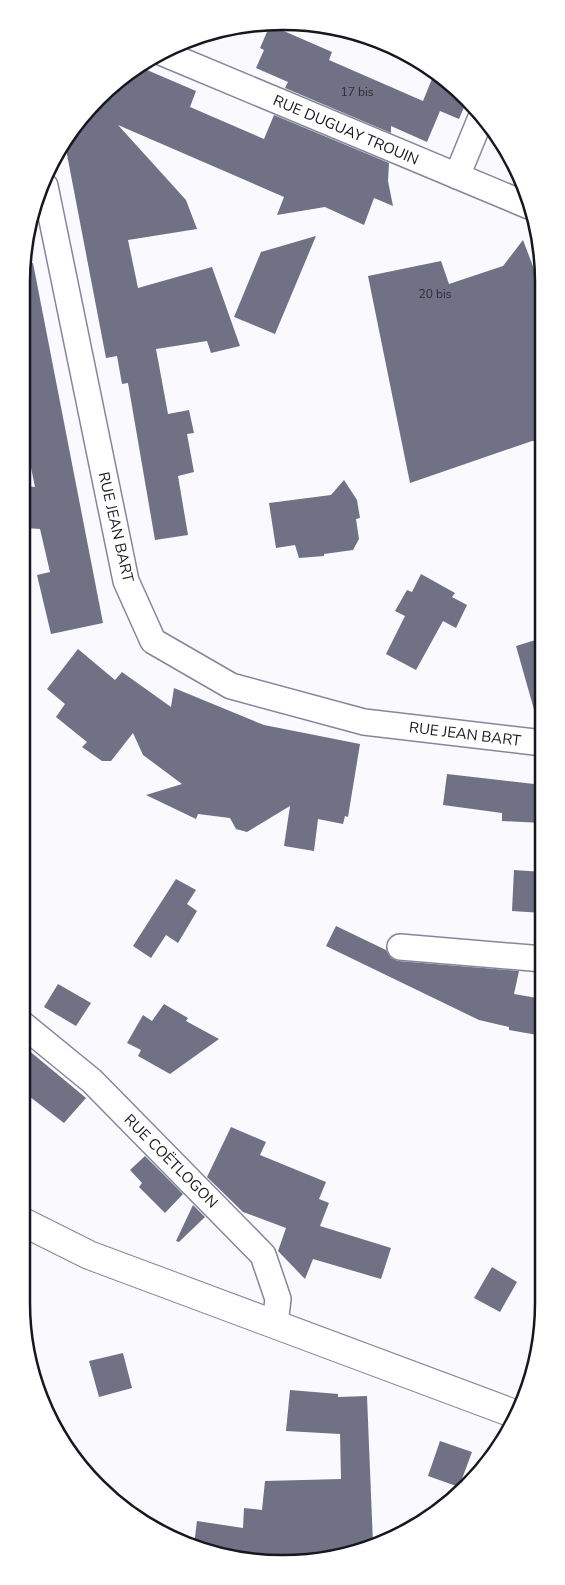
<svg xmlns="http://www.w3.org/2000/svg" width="565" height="1585" font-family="'Nunito Sans',sans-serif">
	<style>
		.building { fill: #707185 }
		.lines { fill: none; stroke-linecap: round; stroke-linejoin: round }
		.minor-casing { stroke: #85869b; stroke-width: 28 }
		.secondary-casing { stroke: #85869b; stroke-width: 30 }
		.minor { stroke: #fff; stroke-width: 25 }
		.secondary { stroke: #fff; stroke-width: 28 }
		.labels { text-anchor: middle; stroke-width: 4; stroke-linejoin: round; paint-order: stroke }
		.number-label { font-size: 12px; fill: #2d2e38 }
		.street-label { font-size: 15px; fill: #17171f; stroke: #fff }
		.rim { fill: none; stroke: #17171f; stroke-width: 2.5 }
	</style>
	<rect width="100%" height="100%" fill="#f9f9fe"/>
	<g class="building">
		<polygon points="270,25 332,52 329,60 423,101 434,74 467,100 459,119 440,111 427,142 391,126 391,133 285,88 288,82 256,68 264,50 260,48"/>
		<polygon points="140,67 196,91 190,107 264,139 274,115 389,163 388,181 393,206 374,198 364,225 325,207 277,215 284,197 118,125 186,200 197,229 128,240 138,288 212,267 240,346 211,353 207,341 156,349 168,414 189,410 194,433 187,434 194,472 178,476 188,535 155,540 128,383 122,384 117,356 106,358 65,144 75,124"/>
		<polygon points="316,236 275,334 234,317 261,252"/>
		<polygon points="523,240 542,290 542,441 532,441 410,483 368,276 441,261 449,284 503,266"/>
		<polygon points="33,263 103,623 51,634 37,575 50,572 40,529 26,528 21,509 21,485 35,487 21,419 21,282 24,264"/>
		<polygon points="344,480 357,500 360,518 356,519 359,539 353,550 324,554 324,556 299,558 295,545 276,548 269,503 331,495"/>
		<polygon points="421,574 455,593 452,597 467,605 456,628 443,621 416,670 386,654 405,616 395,611 407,590 412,592"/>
		<polygon points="542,638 542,712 535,713 516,646"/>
		<polygon points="78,649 115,680 122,672 171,707 174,688 264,725 360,744 348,817 345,816 343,824 318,819 314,851 284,846 290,806 247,832 236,829 230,818 198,814 196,819 146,795 182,784 143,755 133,733 111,761 102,761 82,747 87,742 56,717 65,704 47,689"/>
		<polygon points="447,774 543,785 542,823 502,821 502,813 443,805"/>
		<polygon points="514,870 543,872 543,913 512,911"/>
		<polygon points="176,879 196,890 187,904 197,911 178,943 166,935 151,958 133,946"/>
		<polygon points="336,926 386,950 391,958 398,961 519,971 514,994 543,999 543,1036 509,1030 509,1027 479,1020 326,946"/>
		<polygon points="58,984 91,1003 76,1026 44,1007"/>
		<polygon points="164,1004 188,1018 186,1021 219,1039 170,1074 138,1056 141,1050 127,1043 143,1015 152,1021"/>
		<polygon points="21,1044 86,1098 64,1123 21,1090"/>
		<polygon points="231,1127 266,1142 260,1155 326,1182 319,1199 329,1203 320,1226 391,1248 381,1279 313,1259 305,1279 278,1251 286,1228 243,1212 207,1177"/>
		<polygon points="145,1156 183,1194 165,1213 139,1187 142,1183 130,1170"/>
		<polygon points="193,1205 205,1217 179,1242 176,1241"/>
		<polygon points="492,1267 517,1282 500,1312 474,1298"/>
		<polygon points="123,1353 132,1388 99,1397 89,1361"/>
		<polygon points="290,1390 338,1394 338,1397 367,1396 373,1544 350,1555 250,1561 194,1545 197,1521 243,1528 244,1508 262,1510 265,1481 341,1479 340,1434 286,1431"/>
		<polygon points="440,1441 472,1452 459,1487 428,1476"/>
	</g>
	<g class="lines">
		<g class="minor-casing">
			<g id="minor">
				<polyline points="163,53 529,206"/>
				<polyline points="457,176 482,115"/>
				<polyline points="45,186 126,581 153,641 231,686 364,722 543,743"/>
				<polyline points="400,947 543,959"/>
				<polyline points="21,1023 92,1081 263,1255 278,1299 275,1324"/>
			</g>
		</g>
		<g class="secondary-casing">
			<polyline id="secondary" points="21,1221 89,1255 515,1414"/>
		</g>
		<use href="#minor" class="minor"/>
		<use href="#secondary" class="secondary"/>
	</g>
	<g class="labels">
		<g class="number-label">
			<text x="357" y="96">17 bis</text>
			<text x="435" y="298">20 bis</text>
		</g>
		<g class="street-label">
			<text transform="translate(346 130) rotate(23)" y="5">RUE DUGUAY TROUIN</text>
			<text transform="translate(116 527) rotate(77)" y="5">RUE JEAN BART</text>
			<text transform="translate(465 734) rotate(7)" y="5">RUE JEAN BART</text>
			<text transform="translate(171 1161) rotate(45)" y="5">RUE COËTLOGON</text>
		</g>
	</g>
	<path d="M0 0H565V1585H0ZM282 30H283A252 252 0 0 1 535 282V1303A252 252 0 0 1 283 1555H282A252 252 0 0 1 30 1303V282A252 252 0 0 1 282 30Z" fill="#fff" fill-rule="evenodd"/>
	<path class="rim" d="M282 30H283A252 252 0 0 1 535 282V1303A252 252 0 0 1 283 1555H282A252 252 0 0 1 30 1303V282A252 252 0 0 1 282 30Z"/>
</svg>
